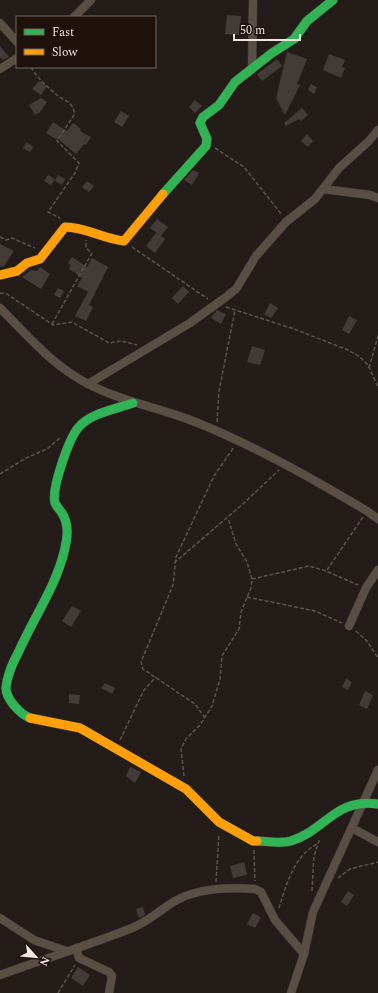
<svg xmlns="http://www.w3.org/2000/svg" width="378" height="993" font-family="Spectral,serif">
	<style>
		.building { fill: #423c39 }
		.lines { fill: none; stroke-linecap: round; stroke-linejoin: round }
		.street-casing { stroke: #403935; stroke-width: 9 }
		.fast-casing { stroke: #403935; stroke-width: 10 }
		.slow-casing { stroke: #403935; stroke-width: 10 }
		.path { stroke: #5b534d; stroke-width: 1.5; stroke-dasharray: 4 2; stroke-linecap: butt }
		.street { stroke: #594f44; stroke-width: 8 }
		.fast { stroke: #30b455; stroke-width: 9 }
		.slow { stroke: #ff9f0a; stroke-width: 9 }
	</style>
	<rect width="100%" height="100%" fill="#241c18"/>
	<g class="building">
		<polygon points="227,15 241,16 239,35 225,34"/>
		<polygon points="0,46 9,57 3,60 0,57"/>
		<polygon points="287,52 307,59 297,84 300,85 285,115 276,98"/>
		<polygon points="329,54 345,60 342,67 345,68 341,78 323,70"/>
		<polygon points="277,59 282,66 262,81 257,74"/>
		<polygon points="39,81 47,86 41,95 32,89"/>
		<polygon points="311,84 317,87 314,94 308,90"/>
		<polygon points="41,98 47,102 40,112 35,115 29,105"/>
		<polygon points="195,100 202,106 195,113 189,107"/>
		<polygon points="302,108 308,115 301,121 299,119 286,126 284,123"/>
		<polygon points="121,111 129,116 122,127 114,122"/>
		<polygon points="53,122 67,131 73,123 81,129 80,131 91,137 86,145 84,144 76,154 57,138 56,139 46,133"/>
		<polygon points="307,134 313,141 308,147 301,141"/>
		<polygon points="27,142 33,147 30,152 23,148"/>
		<polygon points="193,170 199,173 192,185 184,180"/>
		<polygon points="48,175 55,179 51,185 44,181"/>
		<polygon points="58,175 65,179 62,185 55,181"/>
		<polygon points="87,181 94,186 89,192 82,187"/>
		<polygon points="157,219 168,227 161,236 165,239 155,253 146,246 156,233 161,236 150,228"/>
		<polygon points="0,244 14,251 4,266 0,267"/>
		<polygon points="72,257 87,267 92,258 108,267 89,305 93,307 86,321 75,316 88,292 77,286 82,278 69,269 71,265 68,263"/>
		<polygon points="40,267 50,274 41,289 22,277 31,270 37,271"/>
		<polygon points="183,286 189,292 178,304 172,298"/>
		<polygon points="58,288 64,291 60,298 54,295"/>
		<polygon points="270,303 278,308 271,318 264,314"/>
		<polygon points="217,310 226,314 221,324 211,318"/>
		<polygon points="349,316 357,320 349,334 342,330"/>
		<polygon points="252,346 265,350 260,365 247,362"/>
		<polygon points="72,606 81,611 71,627 62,621"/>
		<polygon points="346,679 352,682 348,690 342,687"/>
		<polygon points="105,683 115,688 112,694 101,688"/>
		<polygon points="365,691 373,695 367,709 359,705"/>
		<polygon points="69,694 80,695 79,704 69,703"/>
		<polygon points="130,767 141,772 135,783 126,776"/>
		<polygon points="244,862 247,875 233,878 230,866"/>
		<polygon points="348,891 354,895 347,906 341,902"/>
		<polygon points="143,907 145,915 139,918 136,909"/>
		<polygon points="253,913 261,917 255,928 247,924"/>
		<polygon points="78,967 90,975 83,986 71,978"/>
	</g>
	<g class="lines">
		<g class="street-casing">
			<g id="street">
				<polyline points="74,17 91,0"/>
				<polyline points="0,23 17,42"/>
				<polyline points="252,68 253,0"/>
				<polyline points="0,69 17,58"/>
				<polyline points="323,189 370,195 378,198"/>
				<path d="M0,308C24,332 47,359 76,377C114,401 157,406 198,423C257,447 313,479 367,511L378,519"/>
				<polyline points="88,384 190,323 226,297 236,289 256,256 286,222 315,199 339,168 369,141 378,130"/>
				<polyline points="349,626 366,588 378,570"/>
				<polyline points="352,828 378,842"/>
				<polyline points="0,918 34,940 66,951"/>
				<polyline points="76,948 79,958 109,972 112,976 109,993"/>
				<path d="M0,975C44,959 89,945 132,928C149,921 160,910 175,901C197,888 231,887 255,889L261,892L275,920L304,954"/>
				<polyline points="291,993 304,954 313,912 378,770"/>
			</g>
		</g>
		<g class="fast-casing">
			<g id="fast">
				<polyline points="163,194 206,146 207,139 200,123 203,117 219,105 235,82 272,53 294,39 307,21 333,0"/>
				<path d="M30,718C20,714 6,699 6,688C7,675 13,662 19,651C34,617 57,585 65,548C68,536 69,524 62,513C60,510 57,507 55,503C51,489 69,439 78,428C90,413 116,409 133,403"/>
				<path d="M257,841C267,841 281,844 291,841C326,830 335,798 378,804"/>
			</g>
		</g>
		<g class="slow-casing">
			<g id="slow">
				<path d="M0,275L17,271L27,263L40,259L65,227C86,227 103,239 124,241L163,194"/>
				<polyline points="30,718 80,728 186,789 219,822 253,841 257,841"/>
			</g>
		</g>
		<g class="path">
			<path d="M31,67C37,78 47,87 57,95C65,101 75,103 74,115L57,141L79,163L75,173L48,212L60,218"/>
			<polyline points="215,148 244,167 282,215"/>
			<polyline points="0,237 6,240 12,238 35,248"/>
			<polyline points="132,247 208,299"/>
			<polyline points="0,293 7,294 53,325 72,322 109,343 121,341 137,345"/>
			<polyline points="226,307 294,329 348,350 360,357 368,365 378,387"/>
			<polyline points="52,324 92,253 86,248 86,240"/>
			<polyline points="369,368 378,336"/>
			<polyline points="217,422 219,391 235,310"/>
			<polyline points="0,474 26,458 47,449 61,437"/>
			<polyline points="174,563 244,503 279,470"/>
			<polyline points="327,570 363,517"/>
			<polyline points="252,579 309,566 326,571 358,585"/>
			<polyline points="247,597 315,611 342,623"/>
			<polyline points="356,631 367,641 378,658"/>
			<polyline points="205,718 195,704 143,669 141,662 173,585 176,557 214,476 234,447"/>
			<polyline points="120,740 144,690 156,677"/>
			<polyline points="184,776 181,749 186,739 200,725 212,706 220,679 222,656 239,629 241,612 251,588 252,579 247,562 236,544 228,518"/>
			<polyline points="254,850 255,881"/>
			<polyline points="338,878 350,869 378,862"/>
			<polyline points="216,882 219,834"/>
			<polyline points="312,891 314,856 320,838"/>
			<path d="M279,908C286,885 294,856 317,844"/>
			<polyline points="58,993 75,965"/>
		</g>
		<use href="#street" class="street"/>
		<use href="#fast" class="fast"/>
		<use href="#slow" class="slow"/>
	</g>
	<rect x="16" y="16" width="140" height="52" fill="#1f120c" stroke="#726661"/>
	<rect x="24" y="29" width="20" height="6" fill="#30b455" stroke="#726661"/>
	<text x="52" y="36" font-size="12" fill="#efe5e1">Fast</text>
	<rect x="24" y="49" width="20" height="6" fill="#ff9f0a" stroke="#726661"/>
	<text x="52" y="56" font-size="12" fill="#efe5e1">Slow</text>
	<g transform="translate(36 957) rotate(117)" stroke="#1f120c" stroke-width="3" paint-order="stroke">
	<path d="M0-3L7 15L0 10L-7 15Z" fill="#efe5e1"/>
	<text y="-6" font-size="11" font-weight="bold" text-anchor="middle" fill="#efe5e1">N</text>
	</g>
	<path d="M234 34v6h66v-6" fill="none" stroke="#efe5e1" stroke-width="2"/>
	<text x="240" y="34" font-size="12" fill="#efe5e1" stroke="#1f120c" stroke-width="3" paint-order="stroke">50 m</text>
</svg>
